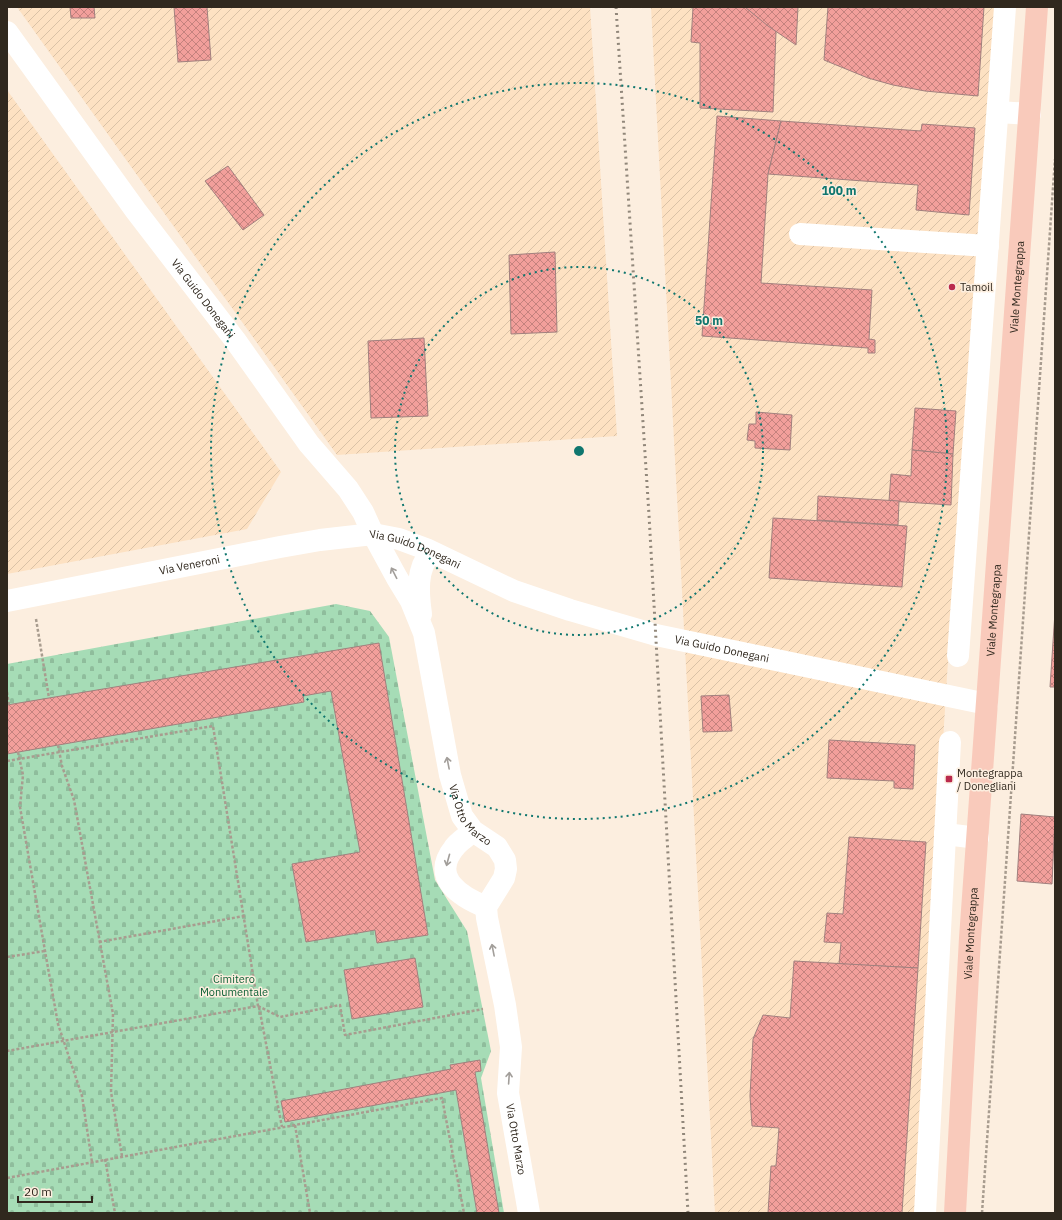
<svg xmlns="http://www.w3.org/2000/svg" width="1062" height="1220" font-family="'IBM Plex Sans',sans-serif">
	<style>
		.industrial { fill: url(#industrial-furrows) }
		.cemetery { fill: url(#cemetery-stones) }
		.building { fill: url(#building-cross-hatch); stroke: #a1807e }
		.lines { fill: none; stroke-linecap: round; stroke-linejoin: round }
		.path { stroke: #a89c8f; stroke-width: 2.5; stroke-dasharray: 3 2; stroke-linecap: butt }
		.minor { stroke: #fff; stroke-width: 22 }
		.major { stroke: #f9cabb; stroke-width: 22 }
		.rail { stroke: #91877a; stroke-width: 3; stroke-dasharray: 2 4; stroke-linecap: butt }
		.oneway { stroke: #a29e9a }
		.ring { fill: none; stroke: #0f766e; stroke-width: 2; stroke-dasharray: 2 4 }
		.poi-dot { fill: #ba2a4d; stroke: #fceedf; stroke-width: 1.5 }
		.labels { text-anchor: middle; stroke-width: 3; stroke-linejoin: round; paint-order: stroke }
		.poi-label { font-size: 11px; fill: #30281e; stroke: #fceedf; text-anchor: start }
		.street-label { font-size: 11px; fill: #30281e; stroke: #fceedf }
		.park-label { font-size: 11px; fill: #075e32; stroke: #fceedf }
		.centre { fill: #0f766e; stroke: #fceedf; stroke-width: 2 }
		.ring-label { font-size: 12px; text-anchor: middle; font-weight: bold; fill: #0f766e; stroke: #fceedf; stroke-width: 3; stroke-linejoin: round; paint-order: stroke }
	</style>
	<defs>
		<pattern id="industrial-furrows" width="10" height="10" patternUnits="userSpaceOnUse"><rect width="10" height="10" fill="#fde1c2"/><path d="M-1 1l2-2M0 10L10 0M9 11l2-2" fill="none" stroke="#d9c1a6"/></pattern>
		<pattern id="cemetery-stones" width="16" height="16" patternUnits="userSpaceOnUse"><rect width="16" height="16" fill="#a6dcb6"/><path d="M2 7V4a2 2 0 0 1 4 0v3zM10 15v-3a2 2 0 0 1 4 0v3z" fill="#8fbd9c"/></pattern>
		<pattern id="building-cross-hatch" width="8" height="8" patternUnits="userSpaceOnUse"><rect width="8" height="8" fill="#f29f9b"/><path d="M0 0l8 8M0 8l8-8" fill="none" stroke="#c4827e"/></pattern>
	</defs>
	<rect width="100%" height="100%" fill="#fceedf"/>
	<g class="industrial">
		<polygon points="17,7 590,7 617,436 337,455"/>
		<polygon points="651,7 997,7 947,676 915,1200 916,1213 715,1213"/>
		<polygon points="7,90 281,472 247,529 7,574"/>
	</g>
	<polygon class="cemetery" points="336,604 370,611 389,637 435,880 467,931 491,1051 481,1078 504,1213 7,1213 7,664"/>
	<g class="building">
		<polygon points="70,7 94,7 95,18 71,18"/>
		<polygon points="174,7 207,7 211,60 178,62"/>
		<polygon points="693,7 745,7 776,31 773,112 700,108 700,43 691,42"/>
		<polygon points="745,7 798,7 796,45 768,26"/>
		<polygon points="828,7 984,7 978,96 925,91 893,85 868,78 824,60"/>
		<polygon points="717,116 781,121 768,174 761,283 872,290 869,339 875,340 875,353 868,353 868,348 702,336"/>
		<polygon points="781,121 921,131 922,124 975,128 969,215 916,210 918,185 768,174"/>
		<polygon points="228,166 264,215 243,230 205,181"/>
		<polygon points="555,252 557,332 511,334 509,255"/>
		<polygon points="424,338 428,416 371,418 368,341"/>
		<polygon points="915,408 956,411 953,454 912,450"/>
		<polygon points="756,412 792,415 790,450 755,448 755,441 747,440 749,424 756,424"/>
		<polygon points="912,450 953,454 951,505 889,501 891,474 911,476"/>
		<polygon points="818,496 899,501 898,525 817,520"/>
		<polygon points="773,518 907,526 902,587 769,578"/>
		<polygon points="1055,612 1055,687 1050,687"/>
		<polygon points="379,643 428,935 377,943 375,930 306,942 292,864 360,852 331,691 303,696 304,702 7,754 7,705"/>
		<polygon points="729,695 732,731 703,732 701,696"/>
		<polygon points="829,740 915,745 913,789 894,788 894,781 827,778"/>
		<polygon points="1021,814 1055,817 1052,884 1017,881"/>
		<polygon points="849,837 926,842 918,968 839,964 841,943 824,942 827,913 843,914"/>
		<polygon points="415,958 423,1007 352,1019 344,970"/>
		<polygon points="794,961 918,968 902,1213 768,1213 771,1166 776,1166 779,1128 752,1126 750,1096 753,1039 763,1015 790,1018"/>
		<polygon points="480,1060 481,1071 475,1072 499,1213 477,1213 456,1090 285,1122 281,1101 451,1069 450,1065"/>
	</g>
	<g class="lines">
		<g class="path">
			<polyline points="36,619 49,698"/>
			<polyline points="7,692 9,705"/>
			<polyline points="58,745 62,766 74,800 113,1014 111,1092 122,1156"/>
			<polyline points="18,752 23,775 20,807 45,951 58,1024 82,1096 92,1162"/>
			<polyline points="7,761 213,726 258,1006 7,1051"/>
			<polyline points="99,942 244,916"/>
			<polyline points="7,957 45,951"/>
			<polyline points="258,1006 280,1017 340,1005 345,1035 483,1009"/>
			<polyline points="259,1007 282,1127"/>
			<polyline points="295,1125 310,1213"/>
			<polyline points="105,1159 115,1213"/>
			<polyline points="7,1178 442,1098 464,1213"/>
			<polyline points="982,1213 1055,159"/>
		</g>
		<g class="minor">
			<path id="s1" d="M7,32L136,211L235,340L309,444L348,489L363,512L373,534L397,578L411,601L424,633L450,775L462,816L473,831L497,847L505,860L506,869L504,878L486,907L487,918L505,1005L511,1047L508,1093L529,1213"/>
			<polyline points="998,112 1030,114"/>
			<polyline points="800,234 988,246"/>
			<path id="s2" d="M7,601L280,547L320,540L373,534L399,539L426,549L514,591L570,610L656,635L987,704"/>
			<path d="M421,614C418,593 416,569 431,552"/>
			<polyline points="958,656 1005,7"/>
			<path d="M473,831C467,837 459,841 454,848C430,878 461,897 486,907"/>
			<polyline points="945,834 978,838"/>
			<polyline points="925,1213 950,742"/>
		</g>
		<path class="major" id="s3" d="M955,1213L970,938L1037,7"/>
		<polyline class="rail" points="616,7 649,515 688,1213"/>
	</g>
	<defs><path id="oneway-shaft" d="M-6 0H5M1.5-3L5.5 0L1.5 3" fill="none" stroke-width="1.6" stroke-linecap="round" stroke-linejoin="round"/></defs>
	<g class="oneway">
		<use href="#oneway-shaft" transform="translate(394 573) rotate(-117)"/>
		<use href="#oneway-shaft" transform="translate(448 763) rotate(-101)"/>
		<use href="#oneway-shaft" transform="translate(448 860) rotate(105)"/>
		<use href="#oneway-shaft" transform="translate(493 950) rotate(-101)"/>
		<use href="#oneway-shaft" transform="translate(509 1078) rotate(-86)"/>
	</g>
	<g class="ring">
		<circle cx="579" cy="451" r="184"/>
		<circle cx="579" cy="451" r="368"/>
	</g>
	<g class="poi-dot">
		<circle cx="952" cy="287" r="4"/>
		<rect x="945" y="775" width="8" height="8" rx="2"/>
	</g>
	<g class="labels">
		<g class="poi-label">
			<text x="960" y="291">Tamoil</text>
			<text x="957" y="777">Montegrappa<tspan x="957" dy="13">/ Donegliani</tspan></text>
		</g>
		<g class="street-label">
			<text dy="4" stroke="none"><textPath href="#s3" startOffset="928">Viale Montegrappa</textPath></text>
			<text dy="4" stroke="none"><textPath href="#s1" startOffset="331">Via Guido Donegani</textPath></text>
			<text dy="4" stroke="none"><textPath href="#s2" startOffset="417">Via Guido Donegani</textPath></text>
			<text dy="4" stroke="none"><textPath href="#s2" startOffset="186">Via Veneroni</textPath></text>
			<text dy="4" stroke="none"><textPath href="#s3" startOffset="604">Viale Montegrappa</textPath></text>
			<text dy="4" stroke="none"><textPath href="#s2" startOffset="741">Via Guido Donegani</textPath></text>
			<text dy="4" stroke="none"><textPath href="#s1" startOffset="924">Via Otto Marzo</textPath></text>
			<text dy="4" stroke="none"><textPath href="#s3" startOffset="280">Viale Montegrappa</textPath></text>
			<text dy="4" stroke="none"><textPath href="#s1" startOffset="1271">Via Otto Marzo</textPath></text>
		</g>
		<g class="park-label">
			<text x="234" y="983">Cimitero<tspan x="234" dy="13">Monumentale</tspan></text>
		</g>
	</g>
	<circle cx="579" cy="451" r="6" class="centre"/>
	<g class="ring-label">
		<text x="839" y="195">100 m</text>
		<text x="709" y="325">50 m</text>
	</g>
	<rect width="1062" height="1220" fill="none" stroke="#30281e" stroke-width="16"/>
	<path d="M18 1196v6h74v-6" fill="none" stroke="#30281e" stroke-width="2"/>
	<text x="24" y="1196" font-size="12" fill="#30281e" stroke="#fceedf" stroke-width="3" paint-order="stroke">20 m</text>
</svg>
